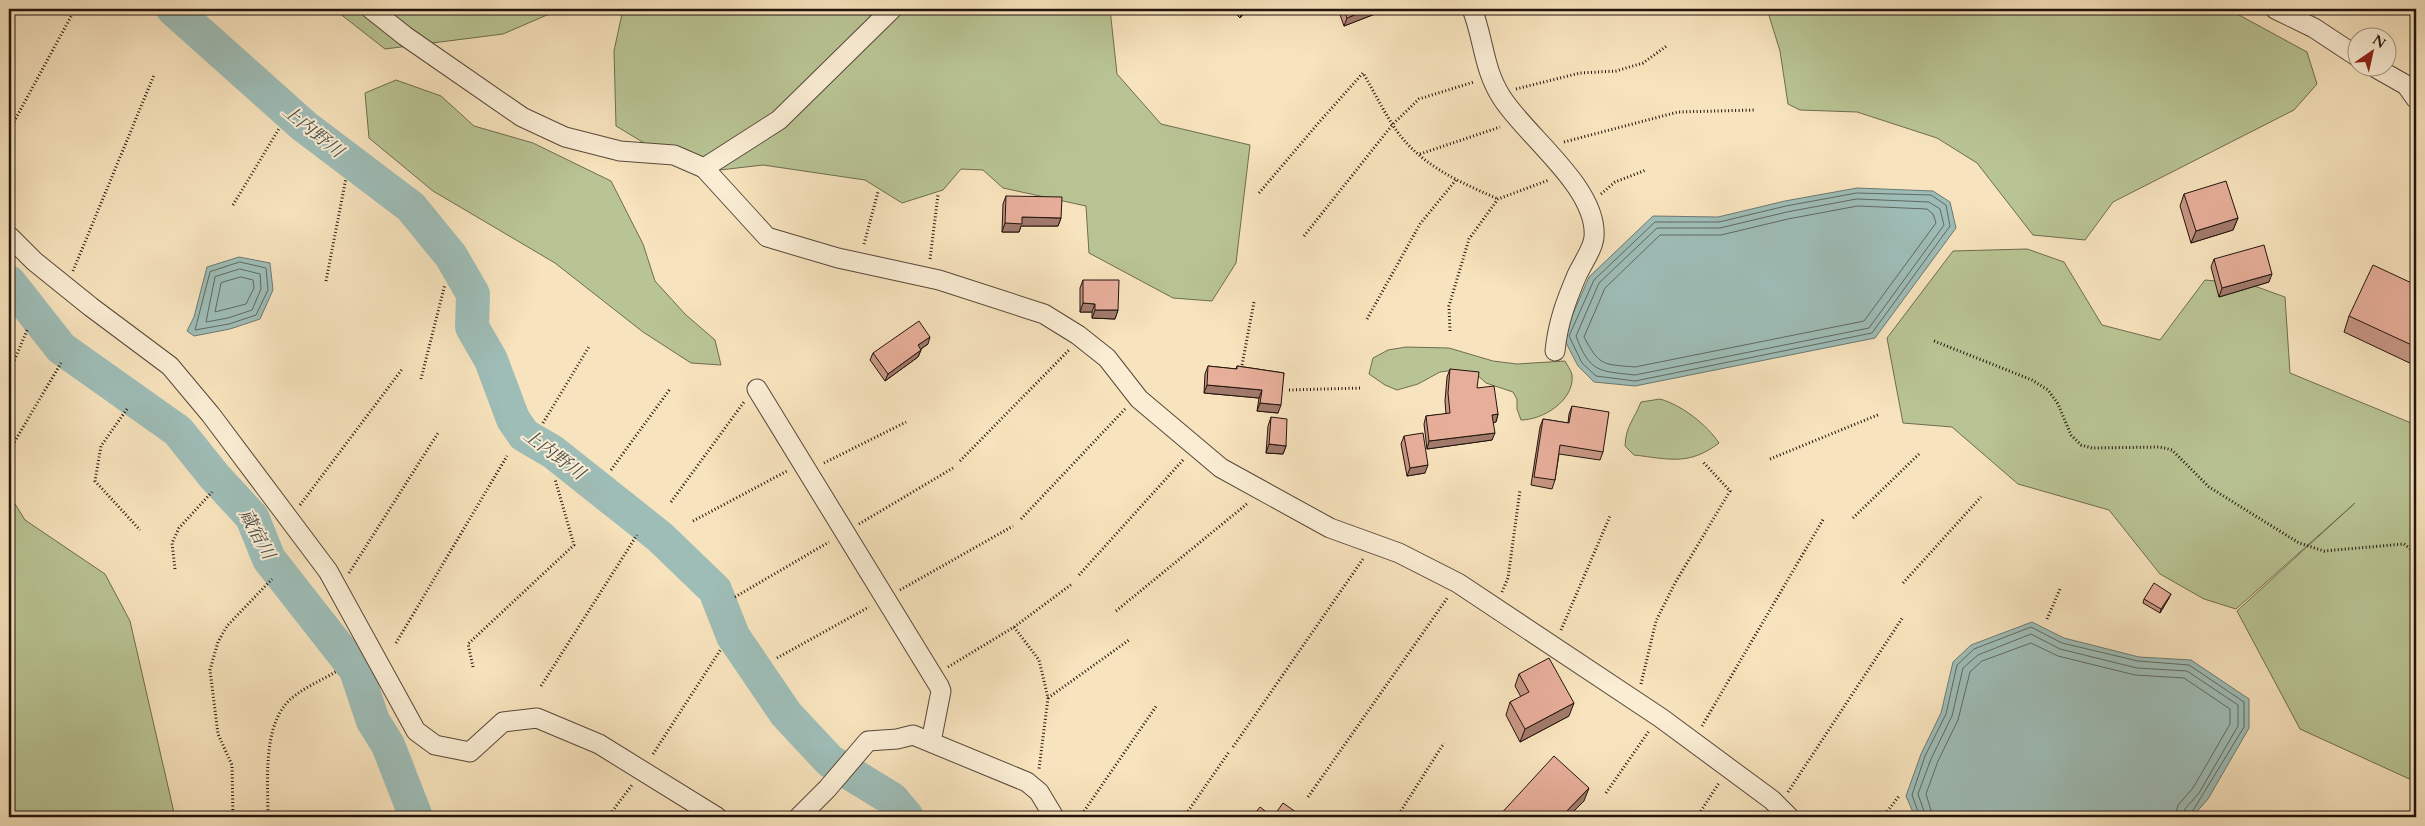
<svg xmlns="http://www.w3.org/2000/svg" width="2425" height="826" font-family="Cardo,'Noto Serif JP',serif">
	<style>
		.green { fill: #b9c494; stroke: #6e6c50 }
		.water { fill: #9ebdb7; stroke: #6c7973 }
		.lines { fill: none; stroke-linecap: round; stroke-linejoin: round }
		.shore { stroke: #606862; stroke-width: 1 }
		.river { stroke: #9ebdb7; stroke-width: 34 }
		.minor-casing { stroke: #574839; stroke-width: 21 }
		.path { stroke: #22140d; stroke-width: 3; stroke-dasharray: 1 2.5; stroke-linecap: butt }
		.minor { stroke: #faedd4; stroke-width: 19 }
		.wall { fill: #c79684; stroke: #22140d }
		.shaded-wall { fill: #a27a6c; stroke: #22140d }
		.building { fill: #e7ae9a; stroke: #22140d }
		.labels { text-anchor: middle; stroke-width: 4; stroke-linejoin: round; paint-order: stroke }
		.water-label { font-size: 18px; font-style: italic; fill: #4d4f48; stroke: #faedd4 }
	</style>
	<rect width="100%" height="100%" fill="#f7e3bd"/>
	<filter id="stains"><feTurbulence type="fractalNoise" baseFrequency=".004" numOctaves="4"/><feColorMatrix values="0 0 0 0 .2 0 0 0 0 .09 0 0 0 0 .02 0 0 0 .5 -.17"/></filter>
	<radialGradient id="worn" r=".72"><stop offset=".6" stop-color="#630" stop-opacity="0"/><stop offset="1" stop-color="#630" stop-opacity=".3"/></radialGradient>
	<g class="green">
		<polygon points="334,9 561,9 503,34 385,49"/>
		<polygon points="623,9 1110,9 1117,74 1161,124 1250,145 1236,263 1212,301 1173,298 1089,253 1086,206 1003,188 983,170 961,169 943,190 902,203 865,180 763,165 694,173 616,126 614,51"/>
		<polygon points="1767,9 2228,9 2307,52 2317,84 2294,110 2113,202 2085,240 2033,235 1977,163 1937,138 1857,112 1800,110 1788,104 1780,51"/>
		<polygon points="396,80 441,96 474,126 533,143 611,181 643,244 655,281 685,314 715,340 721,365 691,363 643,332 555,263 433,191 369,138 365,93"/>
		<polygon points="2027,249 2064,262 2102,325 2160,340 2205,280 2249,284 2285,297 2290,373 2416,425 2416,782 2300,729 2237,611 2355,503 2236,609 2204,599 2160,574 2109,510 2018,484 1952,427 1903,423 1887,338 1953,251"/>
		<path d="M1406,347L1449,348L1493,361L1517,364L1565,361C1567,365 1571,370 1572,375C1575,400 1543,420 1521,420L1517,409V399L1513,392L1486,383L1476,374L1455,370L1440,372L1418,384L1397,390L1385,385L1369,374L1373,358L1388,350Z"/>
		<path d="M1660,399C1682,405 1707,425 1719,443C1689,466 1669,459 1634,455L1625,446C1626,425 1634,420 1641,402Z"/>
		<polygon points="9,494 25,520 105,574 130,621 175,817 9,817"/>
	</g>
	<g class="water">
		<polygon points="1857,188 1933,191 1950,202 1956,228 1875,338 1635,386 1594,382 1578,366 1563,337 1589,277 1653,216 1718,217 1785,201"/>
		<polygon points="239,257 270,263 273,290 260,319 230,329 194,336 187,331 194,317 207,267"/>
		<polygon points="2032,622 2064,638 2139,657 2191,660 2249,699 2249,728 2208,799 2192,817 1915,817 1906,796 1921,754 1941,713 1953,662 1971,645"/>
	</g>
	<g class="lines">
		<g class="shore">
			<polygon points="1857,193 1931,195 1946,205 1950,226 1872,333 1635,381 1596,376 1582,363 1569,336 1594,280 1655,222 1719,222 1786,206"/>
			<path d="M1857,199L1929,202L1940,209L1944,225L1869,328L1635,375C1599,371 1590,373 1576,336L1599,283L1657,228H1720L1787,212Z"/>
			<path d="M1858,206L1927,209L1933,214L1936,223L1864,321L1635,367C1603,364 1600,367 1584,337L1605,288L1660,235H1721L1788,219Z"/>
			<polygon points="240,262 266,268 268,290 256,315 229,324 195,330 210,272"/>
			<polygon points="240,269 260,274 261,289 252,310 228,318 206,322 215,277"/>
			<polygon points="241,277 253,280 254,288 246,304 215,312 221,283"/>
			<polyline points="1920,817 1912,795 1925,756 1946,714 1957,665 1974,649 2031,627 2062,643 2138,661 2189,665 2244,702 2244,727 2189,817"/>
			<polyline points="1926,817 1918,794 1931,759 1952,716 1963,668 1978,655 2031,634 2060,649 2137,668 2187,671 2238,705 2238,726 2199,793 2185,809 2183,817"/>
			<polyline points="1933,817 1926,794 1938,761 1958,720 1970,672 1982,661 2031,643 2058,656 2135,675 2184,678 2230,709 2230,724 2193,788 2178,805 2175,817"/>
		</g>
		<g class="river">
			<polyline points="173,9 304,126 411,207 451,256 473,294 472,327 491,360 513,419 524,435 553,452 660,537 715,590 733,636 786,714 830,761 892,799 907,817"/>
			<polyline points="9,282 61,348 178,431 215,477 252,517 269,559 356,670 373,721 388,745 416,817"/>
		</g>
		<g class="minor-casing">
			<g id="minor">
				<polyline points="371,9 405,36 522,117 565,137 620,151 674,155 704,168 767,237 838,258 939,280 1044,314 1078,335 1107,358 1139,399 1221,468 1330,528 1399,553 1458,583 1661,718 1772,800 1789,817"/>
				<path d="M1472,9C1484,39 1483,69 1502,98C1527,137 1598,188 1594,237C1593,249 1582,264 1577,275C1566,301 1558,322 1555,351"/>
				<polyline points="2275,9 2314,28 2358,57"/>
				<polyline points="2376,68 2406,85 2416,99"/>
				<polyline points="704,168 779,120 892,9"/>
				<polyline points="9,236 34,261 91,307 170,366 211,415 328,571 416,731 435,745 470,752 503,722 537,718 599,744 717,817"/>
				<polyline points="757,389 939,686 941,691 931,742"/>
				<polyline points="799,817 827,789 868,741 897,739 913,735 1027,782 1039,792 1054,817"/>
			</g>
		</g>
		<g class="path">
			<polyline points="1516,89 1580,73 1616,71 1643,63 1668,45"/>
			<polyline points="9,131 75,9"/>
			<polyline points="1564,142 1678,112 1755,110"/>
			<polyline points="1420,154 1500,127"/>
			<path d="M1259,193L1321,120L1363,73C1375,93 1385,115 1399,134C1424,167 1462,183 1498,199"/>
			<polyline points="1601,194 1615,182 1646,170"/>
			<polyline points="233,205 280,127"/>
			<polyline points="1304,236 1393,124 1419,99 1474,82"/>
			<polyline points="864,244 878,192"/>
			<polyline points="930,259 938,195"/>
			<polyline points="73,271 154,75"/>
			<polyline points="326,281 346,178"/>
			<polyline points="1367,319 1420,224 1456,180"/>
			<polyline points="1450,331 1449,306 1469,239 1498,199 1549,180"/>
			<polyline points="1934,341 2032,380 2048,390 2058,404 2071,435 2081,445 2092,448 2160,447 2172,450 2209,487 2299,543 2324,551 2404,544 2416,553"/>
			<polyline points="1242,365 1254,302"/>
			<polyline points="9,373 28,328"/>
			<polyline points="421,379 445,284"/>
			<polyline points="1289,390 1361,388"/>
			<polyline points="127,409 101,446 95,481 140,530"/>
			<polyline points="543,423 590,345"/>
			<polyline points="9,451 61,363"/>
			<polyline points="1770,459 1880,414"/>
			<polyline points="960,461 1069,350"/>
			<polyline points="824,463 906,422"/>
			<polyline points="611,470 670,389"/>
			<polyline points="671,502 744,402"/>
			<polyline points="300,505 403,368"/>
			<polyline points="1853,518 1919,454"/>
			<polyline points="1021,519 1125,409"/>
			<polyline points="693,521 787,471"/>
			<polyline points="859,524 953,468"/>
			<polyline points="175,569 172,543 179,528 212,492"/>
			<polyline points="349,573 438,433"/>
			<polyline points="1079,575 1183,460"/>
			<polyline points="1903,583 1981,497"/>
			<polyline points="900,590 1013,526"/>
			<polyline points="1502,592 1508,578 1520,490"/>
			<polyline points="735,597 829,542"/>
			<polyline points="1116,611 1248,503"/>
			<polyline points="2047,619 2060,589"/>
			<polyline points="1014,627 1039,660 1048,698 1039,769"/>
			<polyline points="1561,630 1610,516"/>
			<polyline points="396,643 507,456"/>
			<polyline points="777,658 869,607"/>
			<polyline points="473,667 468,644 574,545 555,479"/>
			<polyline points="948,667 1014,627 1072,584"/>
			<polyline points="1641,684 1656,621 1675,583 1730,491 1703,462"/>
			<polyline points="541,686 637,535"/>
			<polyline points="1048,698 1129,640"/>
			<polyline points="1702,726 1824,518"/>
			<polyline points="1233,747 1363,559"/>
			<polyline points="653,754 721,649"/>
			<polyline points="1788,792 1903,617"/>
			<polyline points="1606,793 1649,731"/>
			<polyline points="1308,797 1448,597"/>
			<polyline points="233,817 232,765 218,734 210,670 218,642 227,626 272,579"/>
			<path d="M268,817C268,783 263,733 285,705C297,690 321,681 337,671"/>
			<polyline points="608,817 632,785"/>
			<polyline points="1080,817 1157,705"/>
			<polyline points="1184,817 1229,752"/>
			<polyline points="1397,817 1444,743"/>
			<polyline points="1697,817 1719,783"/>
			<polyline points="1883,817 1899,796"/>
		</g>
		<use href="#minor" class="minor"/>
	</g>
	<g class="wall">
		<polygon points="1231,9 1248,9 1240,18"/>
		<polygon points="1338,9 1388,9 1344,26"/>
		<polygon points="2184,194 2238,218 2233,230 2191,243 2180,206"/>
		<polygon points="1006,196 1061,218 1058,226 1021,226 1019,232 1002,232 1003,204"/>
		<polygon points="2214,259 2269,282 2219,297 2211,267"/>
		<polygon points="1083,280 1118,310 1115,319 1092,318 1092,312 1080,312 1080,288"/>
		<polygon points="2416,285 2416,366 2344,332 2349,316"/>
		<polygon points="928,344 921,349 921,350 918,357 885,381 870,360 873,353"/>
		<polygon points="1208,366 1236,369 1237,366 1284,373 1278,413 1257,411 1259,398 1204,393 1205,374"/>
		<polygon points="1450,369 1477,388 1498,414 1496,422 1493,422 1492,440 1427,449 1424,424 1426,416 1446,414 1445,401 1447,377"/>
		<polygon points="1572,406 1603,452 1600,460 1559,454 1555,480 1552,489 1531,485 1540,427 1543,419 1568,423 1569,414"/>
		<polygon points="1271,417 1286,446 1283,454 1266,453 1268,426"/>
		<polygon points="1404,436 1425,473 1407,476 1401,444"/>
		<polygon points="2169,598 2160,613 2143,603 2144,599"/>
		<polygon points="1519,674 1569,716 1520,742 1506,715 1510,702 1521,697 1515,686"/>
	</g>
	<g class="shaded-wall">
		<polygon points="1245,9 1248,9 1240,18 1242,12"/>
		<polygon points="1369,9 1388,9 1344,26 1347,18"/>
		<polygon points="1022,217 1061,218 1058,226 1021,226 1019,232 1002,232 1005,223"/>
		<polygon points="2238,218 2233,230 2191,243 2196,231"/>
		<polygon points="2272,274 2269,282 2219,297 2222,288"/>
		<polygon points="1083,303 1095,304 1092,312 1080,312"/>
		<polygon points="1095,310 1118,310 1115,319 1092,318"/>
		<polygon points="930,337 928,344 915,353 918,345"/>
		<polygon points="921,350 918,357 885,381 888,374"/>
		<polygon points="1207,385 1262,390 1259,398 1204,393"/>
		<polygon points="1260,403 1281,405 1278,413 1257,411"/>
		<polygon points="1498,414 1496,422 1490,423 1492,415"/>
		<polygon points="1495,433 1492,440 1427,449 1429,441"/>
		<polygon points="1269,444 1286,446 1283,454 1266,453"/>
		<polygon points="1428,465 1425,473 1407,476 1410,468"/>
		<polygon points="2171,594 2169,598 2160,613 2161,609"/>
		<polygon points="1574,703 1569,716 1520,742 1525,729"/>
		<polygon points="1589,788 1584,801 1568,817 1561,817"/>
	</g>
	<g class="building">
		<polygon points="1239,9 1245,9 1242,12"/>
		<polygon points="1344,9 1369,9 1347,18"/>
		<polygon points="2226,181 2238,218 2196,231 2184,194"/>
		<polygon points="1006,196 1062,197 1061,218 1022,217 1022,224 1005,223"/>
		<polygon points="2264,245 2272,274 2222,288 2214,259"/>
		<polygon points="2373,265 2416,285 2416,347 2349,316"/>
		<polygon points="1083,280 1119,280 1118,310 1095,310 1095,304 1083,303"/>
		<polygon points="919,321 930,337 918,345 921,350 888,374 873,353"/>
		<polygon points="1208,366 1237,369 1237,366 1284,373 1281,405 1260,403 1262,390 1207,385"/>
		<polygon points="1450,369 1479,372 1477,388 1494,386 1498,414 1492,415 1495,433 1429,441 1426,416 1450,413 1448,393"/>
		<polygon points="1572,406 1609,412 1603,452 1560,445 1555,480 1534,477 1543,419 1569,423"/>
		<polygon points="1271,417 1287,419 1286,446 1269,444"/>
		<polygon points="1423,433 1428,465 1410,468 1404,436"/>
		<polygon points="2154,583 2171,594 2161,609 2144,599"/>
		<polygon points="1549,658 1574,703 1525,729 1510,702 1529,692 1519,674"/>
		<polygon points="1554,756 1589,788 1561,817 1498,817"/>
		<polygon points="1283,803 1303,817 1252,817 1260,807 1273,817"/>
	</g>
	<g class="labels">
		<g class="water-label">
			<text transform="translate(313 131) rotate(39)" y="6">上内野川</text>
			<text transform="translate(554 454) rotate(37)" y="6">上内野川</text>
			<text transform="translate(257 534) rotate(61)" y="6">蔵宿川</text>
		</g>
	</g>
	<rect width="2425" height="826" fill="none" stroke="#f7e3bd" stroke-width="30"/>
	<rect x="10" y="10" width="2405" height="806" fill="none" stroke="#22140d" stroke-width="2.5"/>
	<rect x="15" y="15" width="2395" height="796" fill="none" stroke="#22140d"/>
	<g transform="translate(2372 52) rotate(34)"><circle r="24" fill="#faedd4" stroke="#a49684"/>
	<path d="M0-4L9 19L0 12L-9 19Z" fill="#8f2418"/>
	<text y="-8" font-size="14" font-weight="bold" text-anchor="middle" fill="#22140d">N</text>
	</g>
	<rect width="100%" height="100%" filter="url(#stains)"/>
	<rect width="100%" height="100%" fill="url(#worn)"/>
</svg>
